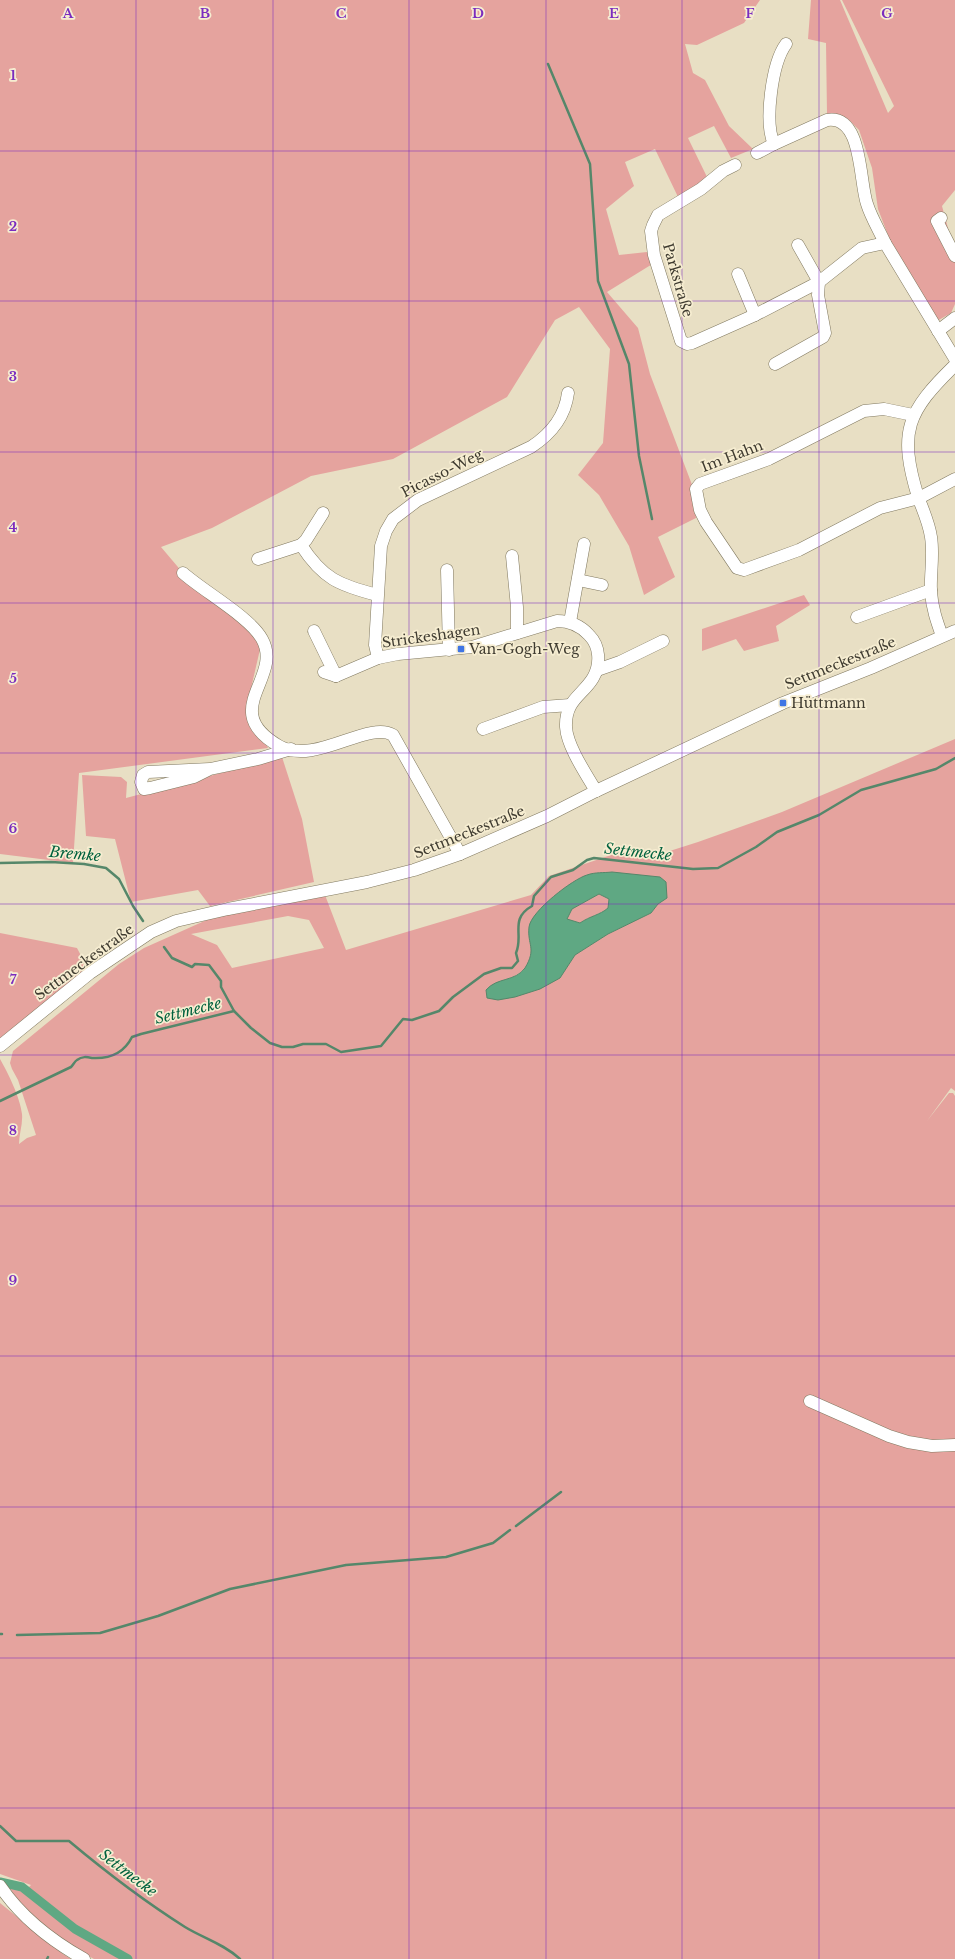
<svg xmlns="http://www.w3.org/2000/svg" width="955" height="1959" font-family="'Libre Baskerville',serif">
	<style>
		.green { fill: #e5a39e; fill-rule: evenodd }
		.water { fill: #5fa883; stroke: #55876a; fill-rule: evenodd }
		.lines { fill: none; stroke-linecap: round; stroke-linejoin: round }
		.stream { stroke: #55876a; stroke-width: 2.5 }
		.canal { stroke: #5fa883; stroke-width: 9 }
		.minor-casing { stroke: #817960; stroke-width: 13 }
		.minor { stroke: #fff; stroke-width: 12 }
		.grid { fill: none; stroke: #7b2cbf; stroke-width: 1; stroke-opacity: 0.55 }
		.poi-dot { fill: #3f75e5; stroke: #f6edd1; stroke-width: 1.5 }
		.labels { text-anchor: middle; stroke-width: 3.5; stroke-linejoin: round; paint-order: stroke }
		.street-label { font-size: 14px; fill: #3f3b30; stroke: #f6edd1 }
		.poi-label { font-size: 14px; fill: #3f3b30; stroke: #f6edd1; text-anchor: start }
		.water-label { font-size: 15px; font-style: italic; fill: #00613e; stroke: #f6edd1 }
		.grid-label { font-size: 13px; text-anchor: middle; font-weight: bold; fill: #7b2cbf; stroke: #f6edd1; stroke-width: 3.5; stroke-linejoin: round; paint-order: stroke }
	</style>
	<rect width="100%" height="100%" fill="#e8dfc4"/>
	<g class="green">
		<polygon points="0,0 760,0 744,23 697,45 685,44 693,73 705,80 729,126 753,149 731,158 714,126 688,138 708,179 679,199 655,149 625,162 634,186 606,209 619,255 647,252 654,263 607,292 638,328 650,374 694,490 696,518 658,537 675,577 644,595 629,546 599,495 578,475 603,443 610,349 579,307 555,320 507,397 393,459 311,476 212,528 161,547 183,573 244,625 261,645 252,684 248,713 268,748 79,773 73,863 0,854"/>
		<polygon points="811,0 840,0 888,113 894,106 842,0 955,0 955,190 942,206 955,254 955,304 951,313 937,321 896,256 878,209 872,168 859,130 849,120 827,114 826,43 808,39"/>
		<polygon points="804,595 810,605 776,626 779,641 744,651 736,639 702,651 702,629"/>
		<path d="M955,739V1091L951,1088L927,1121L949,1093H953L955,1096V1959H94C58,1939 27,1917 5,1881L21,1885L27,1889L31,1885L0,1874V1059C8,1073 20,1097 22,1114C23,1124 19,1134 19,1144L27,1138L36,1135L18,1080L12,1069L10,1063L13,1051L119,964L144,948L229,910L325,895L346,950L531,895L549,876L620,852L654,856L698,842L782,812ZM587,875L667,898L658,904L651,913L608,934L575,955L560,978L503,980C518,977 529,968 532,953C533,946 530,934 529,927L549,900ZM288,916L309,920L324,948L232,968L217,945L191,934Z"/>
		<polygon points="282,757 302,819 314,882 210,906 198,890 131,902 115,839 86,836 82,775 121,777 127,782 126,798"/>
		<path d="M599,894L609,899L608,908C599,915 590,916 580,923L567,919L572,909Z"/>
		<polygon points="0,933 77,948 90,973 0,1047"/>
		<polygon points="0,1903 63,1954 71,1959 0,1959"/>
	</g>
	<path class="water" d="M612,872L660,877L666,882L667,898L658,904L651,913L608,934L575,955L560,978L540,989L515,997L498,1000L487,998L486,990C497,977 515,982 525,968C537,948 527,945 529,927C531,911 573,879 587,875C595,872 604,873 612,872ZM599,894L609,899L608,908C600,915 590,916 580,923L567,919L572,909Z"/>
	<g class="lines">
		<g class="stream">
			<polyline points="548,64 590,164 598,281 629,364 639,456 652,519"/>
			<polyline points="0,863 51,862 84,864 106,868 119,879 133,906 143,921"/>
			<polyline points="164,947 172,958 192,967 195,964 209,965 221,981 221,987 234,1011"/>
			<path d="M0,1101L71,1067C73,1065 75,1061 77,1060C82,1056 87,1057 92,1058C109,1059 124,1053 132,1037L141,1034L234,1011L251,1028L270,1043L282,1047H293L303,1044H326L341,1052L381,1046L403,1019L412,1020L439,1011L453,997L484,974L501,968H512L518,961L516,953C524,935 509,919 532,906L534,896L551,877L573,870L587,860L594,858L693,869L718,868L756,847L777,832L819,815L861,790L936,769L955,758"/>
			<polyline points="516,1526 561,1492"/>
			<polyline points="0,1634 2,1634"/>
			<polyline points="17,1635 100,1633 158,1616 230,1589 346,1565 446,1557 493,1543 510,1530"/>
			<path d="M0,1826L16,1841H69C106,1872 144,1901 185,1927C203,1938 224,1944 240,1959"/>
			<polyline points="47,1959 48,1957"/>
		</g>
		<polyline class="canal" points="0,1882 22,1887 75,1929 128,1959"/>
		<g class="minor-casing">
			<g id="minor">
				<path d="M786,44C772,63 764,122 774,144L827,120C863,114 859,182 867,204C871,217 879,230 885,243"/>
				<polyline points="757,153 774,144"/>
				<polyline points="735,165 723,171 701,189 658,215 653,225 651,231 654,255 681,341 687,344 692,343 755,315 819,282 862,248 885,243 955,359"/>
				<polyline points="941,218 937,221 955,256"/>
				<polyline points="738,274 755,315"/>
				<polyline points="938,331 955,318"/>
				<polyline points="775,364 823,337 825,333 818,295 819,282 798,245"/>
				<polyline points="913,415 884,409 864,411 769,459 700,484 696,489 700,510 706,522 737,568 744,570 799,550 880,508 919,498 955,479"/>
				<path d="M323,513L306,540L301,545C323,579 339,585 377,595"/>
				<polyline points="512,556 517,607 517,633"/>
				<polyline points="258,559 301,545"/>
				<polyline points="447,570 449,650"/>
				<path d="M183,573C203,591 250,617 262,639C284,678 217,710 279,746C315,766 368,720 393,735L460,854"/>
				<polyline points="578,580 602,585"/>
				<polyline points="857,617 931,590"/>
				<polyline points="570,622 584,544"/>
				<polyline points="314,631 336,676"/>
				<path d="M942,636C937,622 932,608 931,592C930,574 934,556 931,537C929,523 923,510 918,497C898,431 907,412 955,365"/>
				<path d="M378,658L375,645L381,546L386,531L393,519L418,500L531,447C551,434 565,417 568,393"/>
				<polyline points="597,670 620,662 663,641"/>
				<path d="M324,672L336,676L378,658L398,654L472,647L557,621C570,621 580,625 589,635C600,646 601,664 593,678C582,696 565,700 566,727C567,746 586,774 596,791"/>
				<polyline points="483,729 543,707 570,705"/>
				<polyline points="210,769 148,772 143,775 141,782 144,789 150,788 194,777 210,769 258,759 291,749"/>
				<polyline points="0,1046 90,973 151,932 176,921 228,909 367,882 414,870 460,854 547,816 596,791 783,703 871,668 955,631"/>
				<polyline points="810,1401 889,1436 908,1442 932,1446 955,1445"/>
				<path d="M0,1886C21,1917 52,1941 84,1959"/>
			</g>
		</g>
		<use href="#minor" class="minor"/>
	</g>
	<path class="grid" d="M136,0V1959M273,0V1959M409,0V1959M546,0V1959M682,0V1959M819,0V1959M0,151H955M0,301H955M0,452H955M0,603H955M0,753H955M0,904H955M0,1055H955M0,1206H955M0,1356H955M0,1507H955M0,1658H955M0,1808H955"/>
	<g class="poi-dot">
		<rect x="457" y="645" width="8" height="8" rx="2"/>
		<rect x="779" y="699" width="8" height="8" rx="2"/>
	</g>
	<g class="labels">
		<g class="street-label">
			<text transform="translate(678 280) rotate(74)" y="5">Parkstraße</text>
			<text transform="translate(732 456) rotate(-21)" y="5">Im Hahn</text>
			<text transform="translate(442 473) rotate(-27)" y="5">Picasso-Weg</text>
			<text transform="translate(431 636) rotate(-8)" y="5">Strickeshagen</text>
			<text transform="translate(840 663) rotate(-22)" y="5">Settmeckestraße</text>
			<text transform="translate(469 832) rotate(-22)" y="5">Settmeckestraße</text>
			<text transform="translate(84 962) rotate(-36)" y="5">Settmeckestraße</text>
		</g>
		<g class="poi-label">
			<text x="469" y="654">Van-Gogh-Weg</text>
			<text x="791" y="708">Hüttmann</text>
		</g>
		<g class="water-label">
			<text transform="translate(638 852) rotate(6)" y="5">Settmecke</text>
			<text transform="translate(75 854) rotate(5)" y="5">Bremke</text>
			<text transform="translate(188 1011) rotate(-14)" y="5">Settmecke</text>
			<text transform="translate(128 1873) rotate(37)" y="5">Settmecke</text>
		</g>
	</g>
	<g class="grid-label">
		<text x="68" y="18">A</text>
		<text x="205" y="18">B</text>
		<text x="341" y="18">C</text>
		<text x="478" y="18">D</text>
		<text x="614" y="18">E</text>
		<text x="750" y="18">F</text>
		<text x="887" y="18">G</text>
		<text x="13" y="80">1</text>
		<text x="13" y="231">2</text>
		<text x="13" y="381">3</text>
		<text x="13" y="532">4</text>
		<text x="13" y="683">5</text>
		<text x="13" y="833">6</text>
		<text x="13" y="984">7</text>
		<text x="13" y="1135">8</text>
		<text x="13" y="1285">9</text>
	</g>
</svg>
